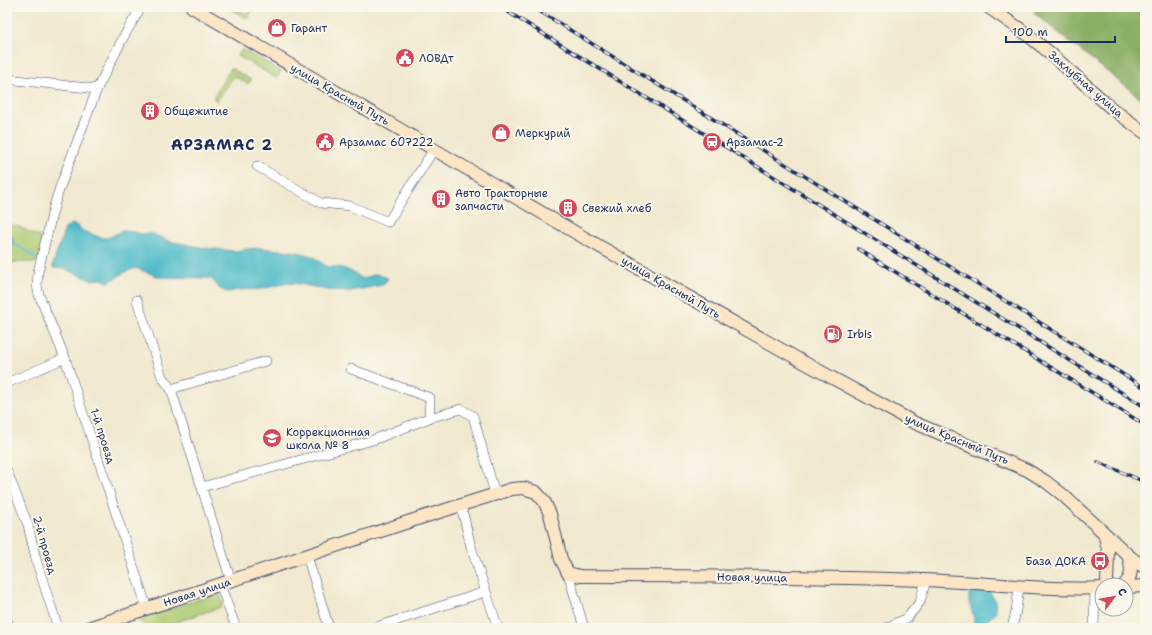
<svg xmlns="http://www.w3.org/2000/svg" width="1152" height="635" font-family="'Shantell Sans',sans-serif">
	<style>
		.green { fill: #adca71; stroke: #647c68 }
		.forest { fill: #8aae63; stroke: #526e60 }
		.water { fill: #4fbcc9; stroke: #357694 }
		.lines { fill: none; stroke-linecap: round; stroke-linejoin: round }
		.stream { stroke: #4fbcc9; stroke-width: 2 }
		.street-casing { stroke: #3b4b6f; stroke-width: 10 }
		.secondary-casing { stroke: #3b4b6f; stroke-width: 14 }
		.street { stroke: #fff; stroke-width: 9 }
		.secondary { stroke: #fce5c4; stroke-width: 12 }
		.rail-casing { stroke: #1b2f5e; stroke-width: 3.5 }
		.rail { stroke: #fbf7ec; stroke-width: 2; stroke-dasharray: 6; stroke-linecap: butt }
		.labels { text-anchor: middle; stroke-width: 4; stroke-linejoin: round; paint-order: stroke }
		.poi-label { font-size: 11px; fill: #1b2f5e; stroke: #fbf7ec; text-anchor: start }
		.street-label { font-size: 11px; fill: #1b2f5e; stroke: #fbf7ec }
		.district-label { font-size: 15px; font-weight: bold; letter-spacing: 1px; fill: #1b2f5e; stroke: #fbf7ec }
	</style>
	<rect width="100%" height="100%" fill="#fbf7ec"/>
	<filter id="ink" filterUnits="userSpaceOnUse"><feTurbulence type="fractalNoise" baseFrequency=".025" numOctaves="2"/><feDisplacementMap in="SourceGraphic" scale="8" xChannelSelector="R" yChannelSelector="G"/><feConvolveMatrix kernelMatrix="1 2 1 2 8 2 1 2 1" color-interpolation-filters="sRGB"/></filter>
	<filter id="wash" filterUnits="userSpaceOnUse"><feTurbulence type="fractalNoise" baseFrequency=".012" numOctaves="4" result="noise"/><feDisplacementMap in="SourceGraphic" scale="16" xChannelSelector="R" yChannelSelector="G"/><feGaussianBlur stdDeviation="0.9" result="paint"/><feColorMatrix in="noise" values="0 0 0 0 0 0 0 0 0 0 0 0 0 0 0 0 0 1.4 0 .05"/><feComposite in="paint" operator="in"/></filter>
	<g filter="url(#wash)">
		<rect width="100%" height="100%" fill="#f1e9cf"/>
		<g class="green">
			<polygon points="227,7 235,7 246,14 250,7 253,9 248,18 246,18"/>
			<polygon points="242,49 281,71 278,77 276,78 238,56"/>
			<polygon points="231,68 251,80 248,84 234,76 217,101 213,98"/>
			<path d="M7,224L17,226L40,237C44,246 42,256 35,263L26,262L7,263V254C21,238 7,236 7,224Z"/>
			<polygon points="219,593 223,604 221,607 158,628 148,628 137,619"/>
		</g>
		<polygon class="forest" points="1037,7 1145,7 1145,102 1034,13"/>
		<g class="water">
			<path d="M71,224L78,226L83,231L102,238H108L122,231H130L141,234H153L168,241L205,248L234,251L247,249L260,248L298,252L314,257L327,267C344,266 349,270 363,279L376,274L388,278L383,285L350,291L327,290L301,284L288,283L261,289L238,290L228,292L220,289L211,278L159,277L136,268L127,271L109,282L101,279L91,280L63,268H53V264L65,229Z"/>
			<path d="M7,228C14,237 15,245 7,254Z"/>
			<polygon points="969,590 989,591 995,600 996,612 985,623 982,628 973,628 974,618 969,602"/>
		</g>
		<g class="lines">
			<polyline class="stream" points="13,244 20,247 38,259"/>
		</g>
	</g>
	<g filter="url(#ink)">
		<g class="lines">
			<g class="street-casing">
				<g id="street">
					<polyline points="141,7 123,38 97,89 60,187 54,206 38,272 37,285 39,295 65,358 147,608"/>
					<polyline points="7,79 97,89"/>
					<polyline points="257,166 321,203 350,206 388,222 434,149"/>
					<polyline points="137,300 162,377 171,389"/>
					<polyline points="351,369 430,398 429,418"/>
					<polyline points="7,383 65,358"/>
					<polyline points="7,471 28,525 37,563 58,628"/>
					<polyline points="202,487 373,440 429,418 461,409 473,416 495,494"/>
					<polyline points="461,505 471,547 498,628"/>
					<polyline points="307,556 329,628"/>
					<polyline points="568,573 584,628"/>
					<polyline points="231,581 171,389 266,361"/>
					<polyline points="220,584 236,628"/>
					<polyline points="7,621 10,628"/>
					<polyline points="373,628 485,592"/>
					<polyline points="886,628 907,618 920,602 926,580"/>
					<polyline points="1012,628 1016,611 1019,587"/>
					<polyline points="1094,628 1095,589"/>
				</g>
			</g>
			<g class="secondary-casing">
				<g id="secondary">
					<polyline points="192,7 583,237 805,363 915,423 1027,470 1045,481 1063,495 1128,555 1145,568"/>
					<polyline points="988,7 1020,29 1050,53 1110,107 1145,133"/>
					<polyline points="1104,533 1108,549 1107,585"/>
					<path d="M1124,585C1134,576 1131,566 1128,555"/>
					<polyline points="1126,587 1145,586"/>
					<path d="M88,628L417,519L512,489L523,488L536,492L544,501L550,514L561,559L568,573L580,576C695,576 810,576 924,580C983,582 1043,591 1102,588"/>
				</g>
			</g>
			<use href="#street" class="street"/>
			<use href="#secondary" class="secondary"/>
			<g class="rail-casing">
				<g id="rail">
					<polyline points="500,7 1145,407"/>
					<polyline points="533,7 1145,388"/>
					<polyline points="858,249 1145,425"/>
					<polyline points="1098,462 1145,482"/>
				</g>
			</g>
			<use href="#rail" class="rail"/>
		</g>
	</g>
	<defs>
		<g id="shop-disc" transform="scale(1)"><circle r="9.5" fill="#d1495b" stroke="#fbf7ec"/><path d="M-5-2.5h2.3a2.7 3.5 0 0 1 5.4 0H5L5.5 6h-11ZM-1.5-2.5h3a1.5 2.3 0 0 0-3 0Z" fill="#fff"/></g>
		<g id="civic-disc" transform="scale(1)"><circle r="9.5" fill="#d1495b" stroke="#fbf7ec"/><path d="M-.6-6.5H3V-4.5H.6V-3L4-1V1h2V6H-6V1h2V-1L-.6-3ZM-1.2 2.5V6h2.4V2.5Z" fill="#fff"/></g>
		<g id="building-disc" transform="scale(1)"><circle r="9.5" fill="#d1495b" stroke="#fbf7ec"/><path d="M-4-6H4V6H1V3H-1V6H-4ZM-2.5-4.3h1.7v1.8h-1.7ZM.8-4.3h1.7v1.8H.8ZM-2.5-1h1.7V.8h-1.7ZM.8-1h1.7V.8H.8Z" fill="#fff"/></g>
		<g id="station-disc" transform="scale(1)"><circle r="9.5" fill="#d1495b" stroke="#fbf7ec"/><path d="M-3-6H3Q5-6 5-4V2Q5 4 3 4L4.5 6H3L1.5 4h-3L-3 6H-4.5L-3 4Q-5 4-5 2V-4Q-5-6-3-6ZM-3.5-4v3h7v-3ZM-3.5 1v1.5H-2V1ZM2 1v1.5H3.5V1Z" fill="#fff"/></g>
		<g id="fuel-disc" transform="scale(1)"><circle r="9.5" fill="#d1495b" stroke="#fbf7ec"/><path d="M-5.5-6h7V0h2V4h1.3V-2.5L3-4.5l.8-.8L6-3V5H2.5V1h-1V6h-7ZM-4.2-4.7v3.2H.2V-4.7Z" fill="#fff"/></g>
		<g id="school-disc" transform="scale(1)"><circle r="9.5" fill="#d1495b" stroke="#fbf7ec"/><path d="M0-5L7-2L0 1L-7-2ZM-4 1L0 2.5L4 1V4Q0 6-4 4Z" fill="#fff"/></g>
		<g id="bus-disc" transform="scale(1)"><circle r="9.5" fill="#d1495b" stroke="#fbf7ec"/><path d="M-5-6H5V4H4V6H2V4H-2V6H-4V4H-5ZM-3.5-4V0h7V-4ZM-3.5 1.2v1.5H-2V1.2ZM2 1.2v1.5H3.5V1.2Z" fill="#fff"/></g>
	</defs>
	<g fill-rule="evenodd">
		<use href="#shop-disc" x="277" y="28"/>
		<use href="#civic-disc" x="405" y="58"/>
		<use href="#building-disc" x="150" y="111"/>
		<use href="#shop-disc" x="501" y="133"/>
		<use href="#civic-disc" x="325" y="142"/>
		<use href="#station-disc" x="712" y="142"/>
		<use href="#building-disc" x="441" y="199"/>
		<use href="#building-disc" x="568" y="208"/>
		<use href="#fuel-disc" x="833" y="334"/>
		<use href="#school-disc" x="272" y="438"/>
		<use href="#bus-disc" x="1100" y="561"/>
	</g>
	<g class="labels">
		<g class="poi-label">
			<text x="291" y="32">Гарант</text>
			<text x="419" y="62">ЛОВДт</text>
			<text x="164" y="115">Общежитие</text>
			<text x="515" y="137">Меркурий</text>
			<text x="339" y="146">Арзамас 607222</text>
			<text x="726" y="146">Арзамас-2</text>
			<text x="455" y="197">Авто Тракторные<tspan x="455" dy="13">запчасти</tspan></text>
			<text x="582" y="212">Свежий хлеб</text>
			<text x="847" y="338">Irbis</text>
			<text x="286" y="436">Коррекционная<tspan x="286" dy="13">школа № 8</tspan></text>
			<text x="1086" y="565" text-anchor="end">База ДОКА</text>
		</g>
		<g class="street-label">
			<text transform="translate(1086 84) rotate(41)" y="4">Заклубная улица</text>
			<text transform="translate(340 94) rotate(30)" y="4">улица Красный Путь</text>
			<text transform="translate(671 287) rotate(30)" y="4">улица Красный Путь</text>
			<text transform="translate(103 436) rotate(72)" y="4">1-й проезд</text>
			<text transform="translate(957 439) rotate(23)" y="4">улица Красный Путь</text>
			<text transform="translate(45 545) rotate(74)" y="4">2-й проезд</text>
			<text transform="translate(752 577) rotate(1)" y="4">Новая улица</text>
			<text transform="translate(197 592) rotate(-18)" y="4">Новая улица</text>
		</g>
		<g class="district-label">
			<text x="222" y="150">АРЗАМАС 2</text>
		</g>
	</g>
	<rect width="1152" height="635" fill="none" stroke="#fbf7ec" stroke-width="24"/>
	<g transform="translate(1114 597) rotate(58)"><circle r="19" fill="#fbf7ec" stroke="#a1a7b3"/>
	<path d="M0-3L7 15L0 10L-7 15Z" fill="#d1495b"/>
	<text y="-6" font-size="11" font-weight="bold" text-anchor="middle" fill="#1b2f5e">С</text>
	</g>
	<path d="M1006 36v6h109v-6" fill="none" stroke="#1b2f5e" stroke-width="2"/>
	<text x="1012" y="36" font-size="12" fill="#1b2f5e" stroke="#fbf7ec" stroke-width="3" paint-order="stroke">100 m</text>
</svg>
